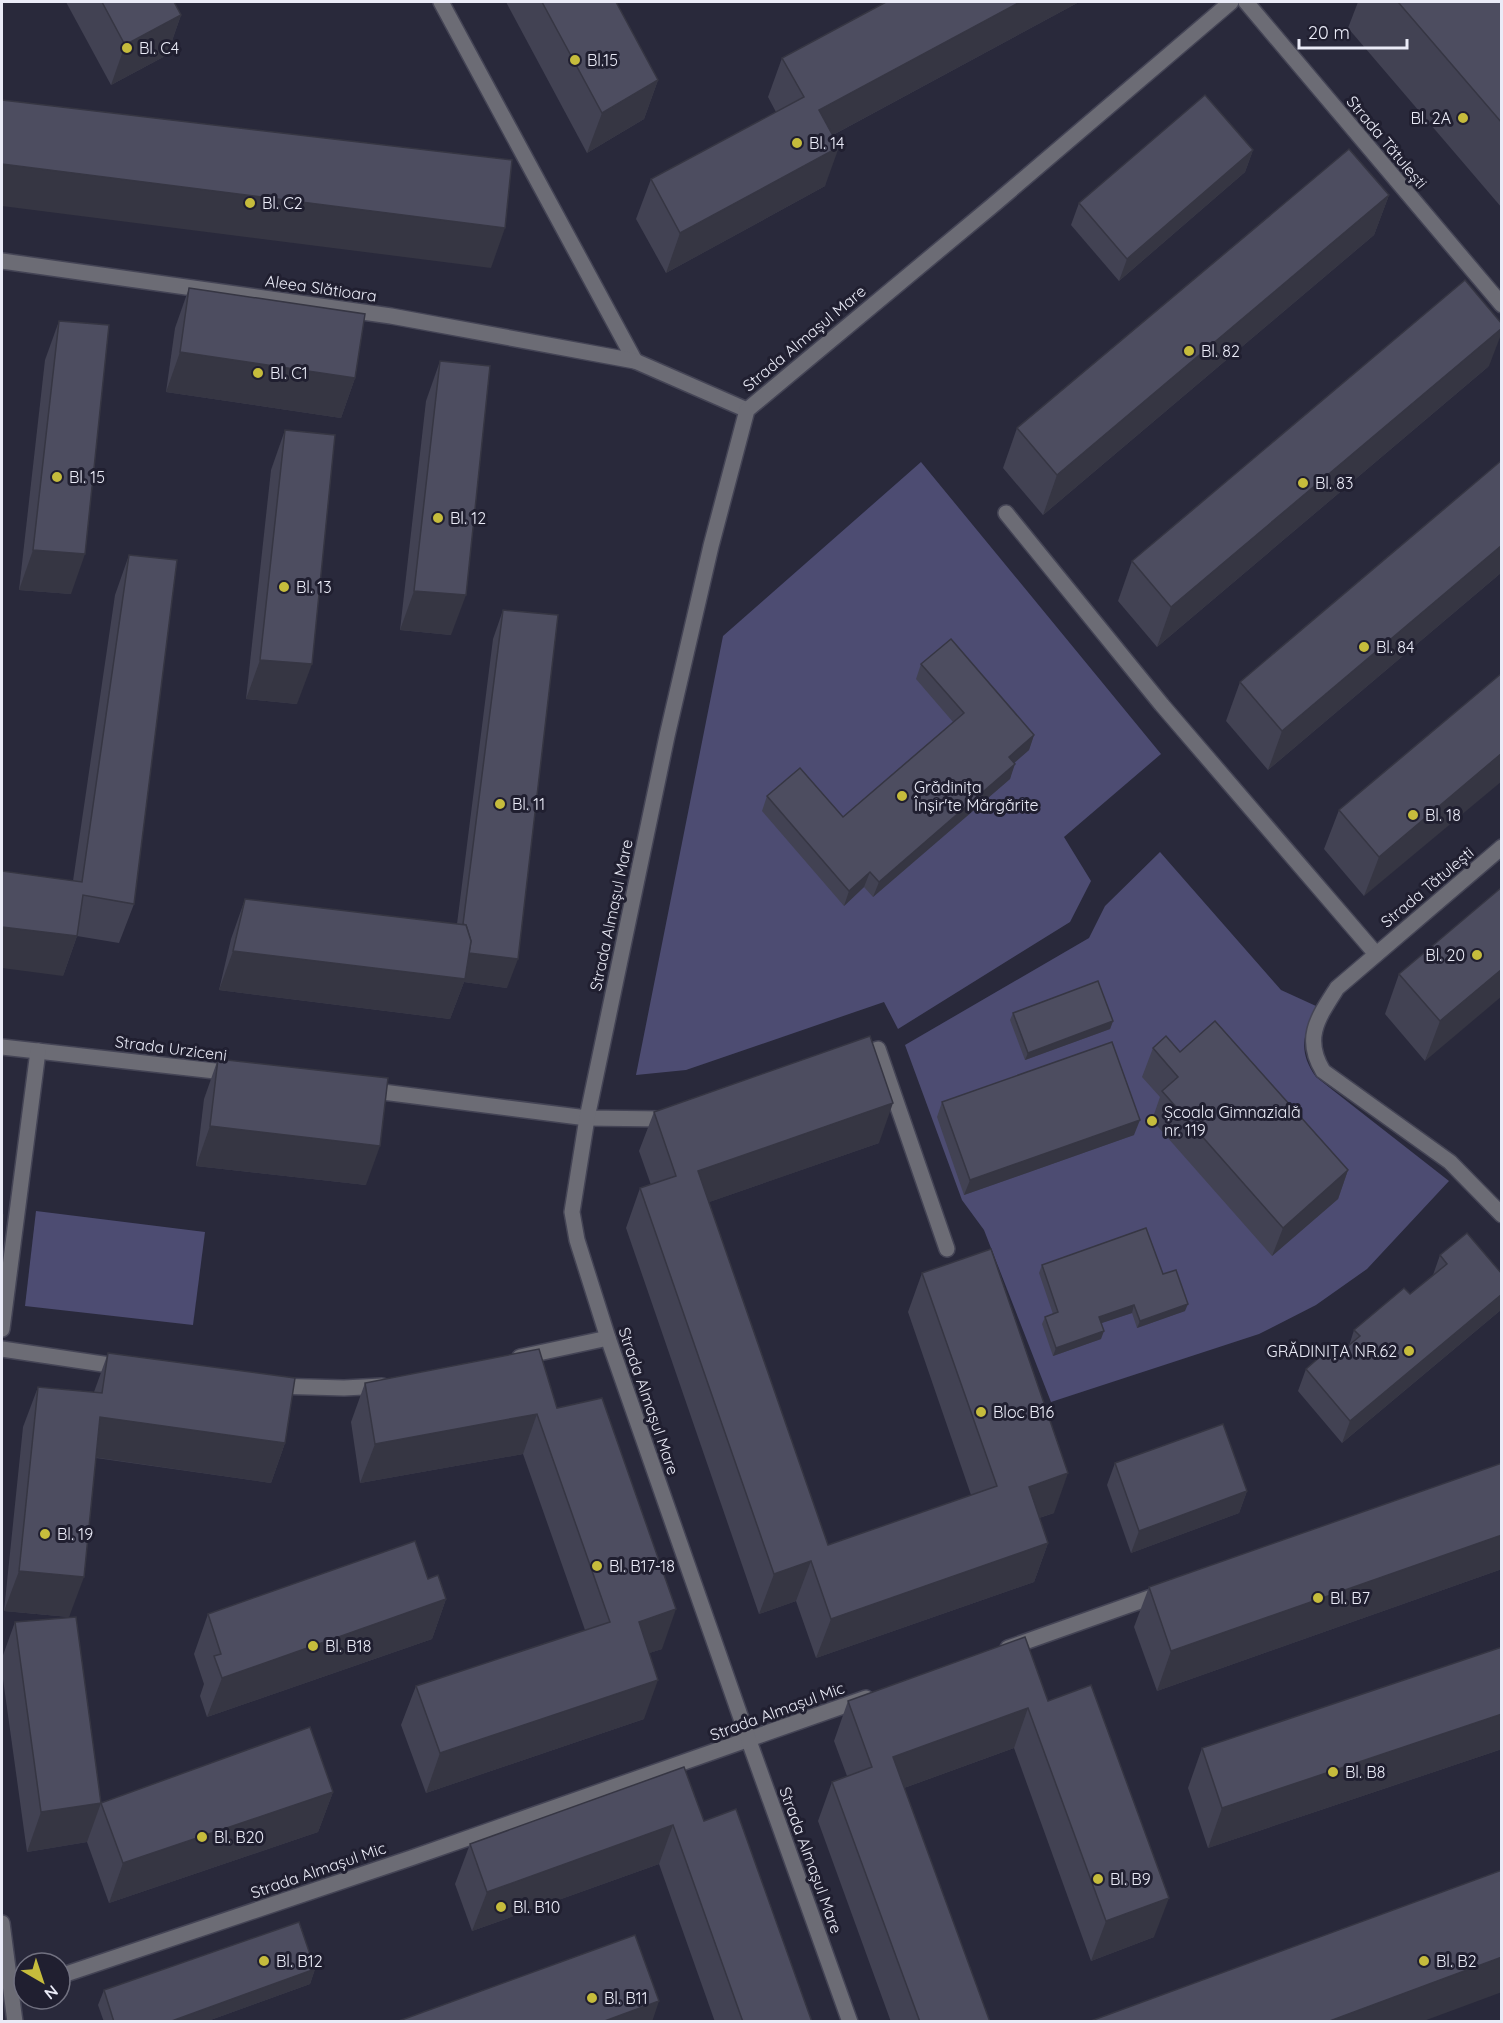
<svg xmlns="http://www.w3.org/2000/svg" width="1503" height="2023" font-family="Quicksand,sans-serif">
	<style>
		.green { fill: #4d4c72 }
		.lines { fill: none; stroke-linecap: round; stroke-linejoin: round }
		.minor-casing { stroke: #445; stroke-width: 18 }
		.minor { stroke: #6c6c75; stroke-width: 15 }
		.wall { fill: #424253 }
		.shaded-wall { fill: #363643 }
		.building { fill: #4d4d60; stroke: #363643; stroke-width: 1.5 }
		.poi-dot { fill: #c6bc3c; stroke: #201f30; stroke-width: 2 }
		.labels { text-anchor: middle; stroke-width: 6; stroke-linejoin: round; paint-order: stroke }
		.poi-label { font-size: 16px; fill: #eaebf7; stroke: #201f30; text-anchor: start }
		.street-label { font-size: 16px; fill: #eaebf7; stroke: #201f30 }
	</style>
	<rect width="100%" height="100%" fill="#29293b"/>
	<g class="green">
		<polygon points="921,462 1161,754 1064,837 1091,881 1070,922 898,1029 884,1002 686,1070 636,1075 723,636"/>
		<path d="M1160,852L1281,990L1316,1006C1304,1034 1297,1050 1316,1077L1449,1181L1367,1269L1316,1305L1259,1334L1051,1402L984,1230L962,1200L905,1045L1089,938L1105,906Z"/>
		<polygon points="36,1211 205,1232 193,1325 25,1306"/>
	</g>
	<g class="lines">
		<g class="minor-casing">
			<g id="minor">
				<polyline points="441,2 635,361"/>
				<polyline points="1246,2 1502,305"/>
				<polyline points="2,261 391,316 635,361 747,410"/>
				<polyline points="1006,513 1162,705 1376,954"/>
				<path d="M1502,847L1337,988C1318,1018 1303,1038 1323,1071L1450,1162L1502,1215"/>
				<polyline points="2,1047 233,1073"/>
				<polyline points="857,1056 878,1049 947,1249"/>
				<polyline points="367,1090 587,1118 663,1119 671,1117"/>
				<polyline points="2,1329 38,1051"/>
				<polyline points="2,1349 123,1367"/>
				<polyline points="520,1357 608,1338"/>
				<polyline points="274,1386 344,1388 382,1386"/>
				<polyline points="1008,1648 1163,1593"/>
				<polyline points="2,1923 15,2022"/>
				<polyline points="60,1976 411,1858 866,1698"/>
				<polyline points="850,2022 749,1741 608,1338 577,1240 572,1212 587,1118 667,736 711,546 747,410 992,206 1231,2"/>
			</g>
		</g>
		<use href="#minor" class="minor"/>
	</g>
	<g class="wall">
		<polygon points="66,2 174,2 181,15 167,55 111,85"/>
		<polygon points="506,2 616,2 658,80 644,119 587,153"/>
		<polygon points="886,2 1079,2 833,135 825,186 666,273 636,219 651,179 776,112 768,97 782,58"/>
		<polygon points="1358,2 1502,2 1502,208 1348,28"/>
		<polygon points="1253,150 1245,172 1119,281 1071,225 1079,203"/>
		<polygon points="1389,195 1374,235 1043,515 1003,468 1017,428"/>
		<polygon points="189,288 355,378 341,418 166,392 175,328"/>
		<polygon points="59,321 71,594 19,590 45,360"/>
		<polygon points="440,361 451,635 400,630 426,401"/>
		<polygon points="1489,366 1157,647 1118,601 1132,561"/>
		<polygon points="285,430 297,704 246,699 271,470"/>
		<polygon points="1502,460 1502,572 1268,770 1226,721 1240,682"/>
		<polygon points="129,555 134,904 119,943 77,936 63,976 73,881 115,595"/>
		<polygon points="503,610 507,988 464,982 450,1019 219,990 231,939 245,899 457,924 493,639"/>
		<polygon points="921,664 1034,735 1029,750 1014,762 1010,779 873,897 864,887 844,906 762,811 767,796 843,817 953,722 916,679"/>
		<polygon points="1502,673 1364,896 1324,849 1339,810"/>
		<polygon points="1502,887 1425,1061 1385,1014 1399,974"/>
		<polygon points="1013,1013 1113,1021 1110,1029 1025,1060 1010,1020"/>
		<polygon points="1153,1048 1348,1170 1338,1199 1272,1256 1152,1120 1160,1097 1142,1077"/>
		<polygon points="218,1059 366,1185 196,1166 204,1099"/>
		<polygon points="942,1102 1134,1135 964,1195 937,1117"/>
		<polygon points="654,1112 879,1143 709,1202 828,1545 971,1495 908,1312 922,1273 1054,1513 1039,1518 1048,1543 1034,1582 816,1658 796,1601 759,1614 626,1228 640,1188 651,1185 639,1151"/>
		<polygon points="1440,1255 1502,1274 1502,1309 1342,1443 1298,1391 1306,1369 1336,1356 1349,1346 1354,1330 1410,1294 1433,1275"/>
		<polygon points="1042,1265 1163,1274 1185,1311 1137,1328 1132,1313 1101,1323 1101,1339 1053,1356 1042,1324 1045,1317 1053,1314 1039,1273"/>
		<polygon points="108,1353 285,1443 271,1483 96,1458 69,1617 4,1611 23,1427 38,1387 94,1392"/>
		<polygon points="365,1383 557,1408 662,1649 649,1653 644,1719 426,1793 401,1725 416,1686 585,1630 523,1454 360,1483 351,1422"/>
		<polygon points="1115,1463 1247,1491 1239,1513 1131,1553 1107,1485"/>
		<polygon points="1502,1463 1502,1569 1157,1691 1134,1627 1149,1587"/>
		<polygon points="428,1579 446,1599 432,1639 207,1717 200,1696 204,1684 194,1654 208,1614"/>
		<polygon points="15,1622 101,1803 333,1792 318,1832 109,1903 87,1842 27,1852 2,1672 2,1658"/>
		<polygon points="1502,1647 1502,1749 1208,1848 1188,1788 1202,1748"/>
		<polygon points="848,1701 1048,1701 1154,1937 1091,1961 1014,1748 904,1788 990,2022 891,2022 818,1821 832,1782 847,1776 834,1741"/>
		<polygon points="704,1821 812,2022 715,2022 659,1864 472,1931 455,1884 470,1844"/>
		<polygon points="315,1969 310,1984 205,2022 104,2022 98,2005 104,1990"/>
	</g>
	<g class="shaded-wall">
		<polygon points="1020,2 1079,2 805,150 819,110"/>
		<polygon points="181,15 167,55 111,85 125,45"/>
		<polygon points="658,80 644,119 587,153 602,113"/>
		<polygon points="839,147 825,186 666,273 680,233"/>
		<polygon points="1253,150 1245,172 1119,281 1127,259"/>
		<polygon points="2,164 505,228 491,268 2,206"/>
		<polygon points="1389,195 1374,235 1043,515 1057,475"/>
		<polygon points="1502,328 1502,332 1489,366 1157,647 1171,607"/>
		<polygon points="180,352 355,378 341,418 166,392"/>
		<polygon points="1502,545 1502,572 1268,770 1282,731"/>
		<polygon points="33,550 85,554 71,594 19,590"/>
		<polygon points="414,591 466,595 451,635 400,630"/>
		<polygon points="260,660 312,664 297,704 246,699"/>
		<polygon points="1034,735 1029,750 1004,772 1009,757"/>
		<polygon points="1502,753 1502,781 1364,896 1379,857"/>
		<polygon points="1015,764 1010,779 873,897 879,882"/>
		<polygon points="870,872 864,887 844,906 849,891"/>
		<polygon points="2,927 77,936 63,976 2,968"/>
		<polygon points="233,951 467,953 518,959 507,988 464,982 450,1019 219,990"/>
		<polygon points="1502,969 1502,996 1425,1061 1440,1021"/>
		<polygon points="1113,1021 1110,1029 1025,1060 1028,1053"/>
		<polygon points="893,1103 879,1143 684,1211 698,1171"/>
		<polygon points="1140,1120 1134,1135 964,1195 970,1180"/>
		<polygon points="210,1126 380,1146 366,1185 196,1166"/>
		<polygon points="1348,1170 1338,1199 1272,1256 1283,1228"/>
		<polygon points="1502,1294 1502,1309 1342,1443 1350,1421"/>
		<polygon points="1188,1304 1185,1311 1137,1328 1140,1321"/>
		<polygon points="1134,1305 1132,1313 1096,1325 1099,1317"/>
		<polygon points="1104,1331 1101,1339 1053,1356 1056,1348"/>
		<polygon points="537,1414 523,1454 360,1483 375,1444"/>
		<polygon points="100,1417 285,1443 271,1483 86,1456"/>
		<polygon points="1068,1473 1054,1513 1014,1526 1029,1487"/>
		<polygon points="1247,1491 1239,1513 1131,1553 1139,1531"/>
		<polygon points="1502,1535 1502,1569 1157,1691 1171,1651"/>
		<polygon points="1048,1543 1034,1582 816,1658 831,1619"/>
		<polygon points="811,1561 796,1601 759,1614 774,1574"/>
		<polygon points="19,1571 84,1577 69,1617 4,1611"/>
		<polygon points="446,1599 432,1639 207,1717 222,1678"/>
		<polygon points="676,1609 662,1649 625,1661 639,1622"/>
		<polygon points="658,1680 644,1719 426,1793 440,1753"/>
		<polygon points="1028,1708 1014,1748 879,1797 893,1757"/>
		<polygon points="1502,1714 1502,1749 1208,1848 1222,1808"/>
		<polygon points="333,1792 318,1832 109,1903 123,1863"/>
		<polygon points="101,1803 87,1842 27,1852 41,1812"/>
		<polygon points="673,1825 659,1864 472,1931 487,1892"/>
		<polygon points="1169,1898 1154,1937 1091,1961 1106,1921"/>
		<polygon points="1502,1957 1502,1992 1421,2022 1327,2022"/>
		<polygon points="315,1969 310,1984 205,2022 169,2022"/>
		<polygon points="659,2001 652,2022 602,2022"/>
	</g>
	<g class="building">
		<polygon points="102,2 174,2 181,15 125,45"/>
		<polygon points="542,2 616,2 658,80 602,113"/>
		<polygon points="886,2 1020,2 819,110 839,147 680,233 651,179 804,97 782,58"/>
		<polygon points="1398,2 1502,2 1502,123"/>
		<polygon points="1205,95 1253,150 1127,259 1079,203"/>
		<polygon points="2,100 512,160 505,228 2,164"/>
		<polygon points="1349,149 1389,195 1057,475 1017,428"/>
		<polygon points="1465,280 1502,324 1502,328 1171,607 1132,561"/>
		<polygon points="189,288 365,314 355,378 180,352"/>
		<polygon points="59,321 109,325 85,554 33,550"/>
		<polygon points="440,361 490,366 466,595 414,591"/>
		<polygon points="285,430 335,435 312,664 260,660"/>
		<polygon points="1502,460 1502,545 1282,731 1240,682"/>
		<polygon points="129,555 177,560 134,904 83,895 77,936 2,927 2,871 82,882"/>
		<polygon points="503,610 558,615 518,959 469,953 471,941 466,925 463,924"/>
		<polygon points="951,639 1034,735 1009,757 1015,764 879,882 870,872 849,891 767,796 800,768 843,817 964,713 921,664"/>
		<polygon points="1502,673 1502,753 1379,857 1339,810"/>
		<polygon points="1502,887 1502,969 1440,1021 1399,974"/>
		<polygon points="245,899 466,925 471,941 465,979 233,951"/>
		<polygon points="1098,981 1113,1021 1028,1053 1013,1013"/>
		<polygon points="1215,1021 1348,1170 1283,1228 1162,1091 1178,1077 1153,1048 1166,1036 1180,1052"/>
		<polygon points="870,1036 893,1103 698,1171 828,1545 997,1486 922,1273 991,1249 1068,1473 1029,1487 1048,1543 831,1619 811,1561 774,1574 640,1188 676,1176 654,1112"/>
		<polygon points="1112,1042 1140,1120 970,1180 942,1102"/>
		<polygon points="218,1059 388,1078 380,1146 210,1126"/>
		<polygon points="2,1215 3,1215 2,1230"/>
		<polygon points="1146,1228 1163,1274 1176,1270 1188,1304 1140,1321 1134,1305 1099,1317 1104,1331 1056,1348 1045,1317 1058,1312 1042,1265"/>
		<polygon points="1467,1233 1502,1274 1502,1294 1350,1421 1306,1369 1330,1348 1336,1356 1360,1336 1354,1330 1404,1288 1410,1294 1447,1264 1440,1255"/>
		<polygon points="539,1349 557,1408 602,1398 676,1609 639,1622 658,1680 440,1753 416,1686 610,1622 537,1414 375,1444 365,1383"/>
		<polygon points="108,1353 295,1378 285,1443 100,1417 84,1577 19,1571 38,1387 102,1393"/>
		<polygon points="1223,1424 1247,1491 1139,1531 1115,1463"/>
		<polygon points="1502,1463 1502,1535 1171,1651 1149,1587"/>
		<polygon points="415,1541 428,1579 438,1575 446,1599 222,1678 214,1656 221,1654 208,1614"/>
		<polygon points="76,1617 101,1803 310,1727 333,1792 123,1863 101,1803 41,1812 15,1622"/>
		<polygon points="1025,1637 1048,1701 1091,1685 1169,1898 1106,1921 1028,1708 893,1757 990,2022 920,2022 832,1782 872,1767 848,1701"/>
		<polygon points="1502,1647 1502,1714 1222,1808 1202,1748"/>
		<polygon points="684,1767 704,1821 736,1809 812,2022 743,2022 673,1825 487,1892 470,1844"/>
		<polygon points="1502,1870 1502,1957 1327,2022 1088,2022"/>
		<polygon points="299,1922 315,1969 169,2022 114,2022 104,1990"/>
		<polygon points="635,1935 659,2001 602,2022 396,2022"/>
	</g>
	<g class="poi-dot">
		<circle cx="127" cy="48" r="6"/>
		<circle cx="575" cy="60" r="6"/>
		<circle cx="1463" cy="118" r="6"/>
		<circle cx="797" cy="143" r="6"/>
		<circle cx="250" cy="203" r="6"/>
		<circle cx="1189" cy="351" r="6"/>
		<circle cx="258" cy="373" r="6"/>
		<circle cx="57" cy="477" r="6"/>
		<circle cx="1303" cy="483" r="6"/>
		<circle cx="438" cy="518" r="6"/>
		<circle cx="284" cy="587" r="6"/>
		<circle cx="1364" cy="647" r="6"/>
		<circle cx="902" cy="796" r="6"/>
		<circle cx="500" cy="804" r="6"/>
		<circle cx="1413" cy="815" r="6"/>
		<circle cx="1477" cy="955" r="6"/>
		<circle cx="1152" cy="1121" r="6"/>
		<circle cx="1409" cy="1351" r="6"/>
		<circle cx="981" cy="1412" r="6"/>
		<circle cx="45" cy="1534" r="6"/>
		<circle cx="597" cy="1566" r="6"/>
		<circle cx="1318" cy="1598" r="6"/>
		<circle cx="313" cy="1646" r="6"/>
		<circle cx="1333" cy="1772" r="6"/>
		<circle cx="202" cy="1837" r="6"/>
		<circle cx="1098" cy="1879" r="6"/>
		<circle cx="501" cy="1907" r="6"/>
		<circle cx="264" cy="1961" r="6"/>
		<circle cx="1424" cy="1961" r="6"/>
		<circle cx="592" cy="1998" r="6"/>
	</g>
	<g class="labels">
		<g class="poi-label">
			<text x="139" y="54">Bl. C4</text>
			<text x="587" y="66">Bl.15</text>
			<text x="1451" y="124" text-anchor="end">Bl. 2A</text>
			<text x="809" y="149">Bl. 14</text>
			<text x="262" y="209">Bl. C2</text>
			<text x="1201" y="357">Bl. 82</text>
			<text x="270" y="379">Bl. C1</text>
			<text x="69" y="483">Bl. 15</text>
			<text x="1315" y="489">Bl. 83</text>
			<text x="450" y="524">Bl. 12</text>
			<text x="296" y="593">Bl. 13</text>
			<text x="1376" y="653">Bl. 84</text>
			<text x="914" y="793">Grădinița<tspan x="914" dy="18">Înșir'te Mărgărite</tspan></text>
			<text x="512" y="810">Bl. 11</text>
			<text x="1425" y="821">Bl. 18</text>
			<text x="1465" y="961" text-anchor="end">Bl. 20</text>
			<text x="1164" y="1118">Școala Gimnazială<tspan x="1164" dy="18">nr. 119</tspan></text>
			<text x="1397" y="1357" text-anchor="end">GRĂDINIȚA NR.62</text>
			<text x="993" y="1418">Bloc B16</text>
			<text x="57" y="1540">Bl. 19</text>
			<text x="609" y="1572">Bl. B17-18</text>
			<text x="1330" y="1604">Bl. B7</text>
			<text x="325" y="1652">Bl. B18</text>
			<text x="1345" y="1778">Bl. B8</text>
			<text x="214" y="1843">Bl. B20</text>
			<text x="1110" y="1885">Bl. B9</text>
			<text x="513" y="1913">Bl. B10</text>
			<text x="276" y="1967">Bl. B12</text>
			<text x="1436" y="1967">Bl. B2</text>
			<text x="604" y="2004">Bl. B11</text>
		</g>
		<g class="street-label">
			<text transform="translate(1387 142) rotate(50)" y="6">Strada Tătulești</text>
			<text transform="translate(321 288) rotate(8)" y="6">Aleea Slătioara</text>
			<text transform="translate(804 338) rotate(-40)" y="6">Strada Almașul Mare</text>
			<text transform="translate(1427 887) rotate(-40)" y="6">Strada Tătulești</text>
			<text transform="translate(611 915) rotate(-78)" y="6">Strada Almașul Mare</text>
			<text transform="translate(171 1048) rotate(7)" y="6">Strada Urziceni</text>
			<text transform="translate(649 1401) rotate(71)" y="6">Strada Almașul Mare</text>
			<text transform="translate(777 1711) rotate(-20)" y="6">Strada Almașul Mic</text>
			<text transform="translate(811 1860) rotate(70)" y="6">Strada Almașul Mare</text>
			<text transform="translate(318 1870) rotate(-19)" y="6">Strada Almașul Mic</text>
		</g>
	</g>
	<rect width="1503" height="2023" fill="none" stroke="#eaebf7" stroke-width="6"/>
	<g transform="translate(42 1981) rotate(141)"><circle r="28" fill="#201f30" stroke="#717180" stroke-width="1.5"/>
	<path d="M0-4.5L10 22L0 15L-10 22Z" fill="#c6bc3c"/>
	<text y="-9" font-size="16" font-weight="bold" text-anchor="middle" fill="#eaebf7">N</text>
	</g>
	<path d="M1299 39v9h108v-9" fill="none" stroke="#eaebf7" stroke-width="3"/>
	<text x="1308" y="39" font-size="18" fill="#eaebf7" stroke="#201f30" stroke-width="4.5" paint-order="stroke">20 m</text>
</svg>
